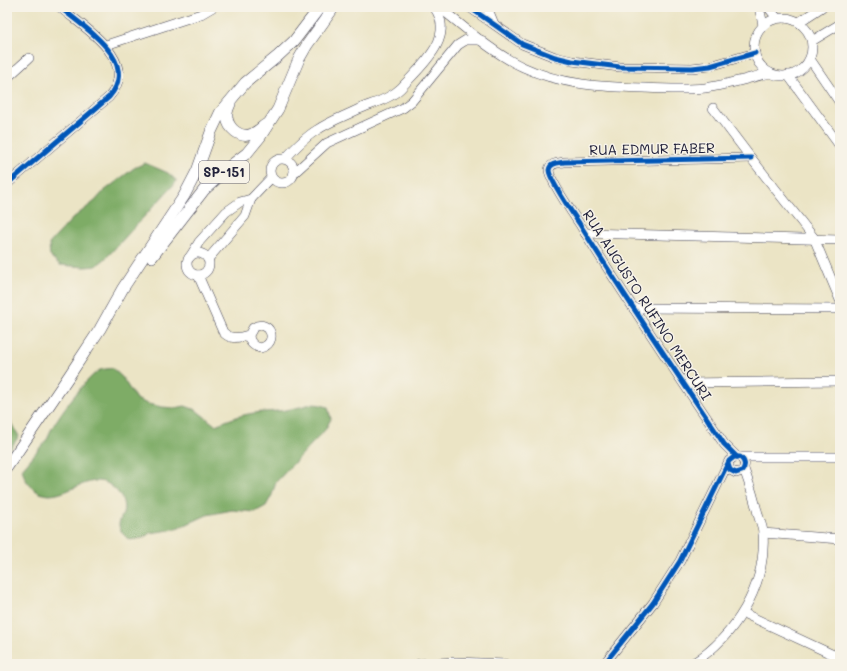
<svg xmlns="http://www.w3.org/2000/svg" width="847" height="671" font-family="Mali,sans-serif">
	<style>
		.forest { fill: #7eac66; stroke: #506750 }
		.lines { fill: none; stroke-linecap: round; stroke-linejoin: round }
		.minor-casing { stroke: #403f50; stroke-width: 10 }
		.major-casing { stroke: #403f50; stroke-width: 12 }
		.minor { stroke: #fff; stroke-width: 9 }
		.major { stroke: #fff; stroke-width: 11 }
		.cycleway-casing { stroke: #f7f3e8; stroke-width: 8 }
		.cycleway { stroke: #0057b8; stroke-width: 5 }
		.labels { text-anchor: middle; stroke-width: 3; stroke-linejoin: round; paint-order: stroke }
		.shield { fill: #f7f3e8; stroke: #62616f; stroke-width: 1 }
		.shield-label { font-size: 13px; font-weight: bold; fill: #22223b }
		.street-label { font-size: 14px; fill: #22223b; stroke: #f7f3e8 }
	</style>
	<rect width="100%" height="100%" fill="#f7f3e8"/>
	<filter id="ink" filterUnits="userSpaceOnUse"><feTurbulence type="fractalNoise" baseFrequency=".025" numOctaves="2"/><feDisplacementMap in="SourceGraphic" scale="8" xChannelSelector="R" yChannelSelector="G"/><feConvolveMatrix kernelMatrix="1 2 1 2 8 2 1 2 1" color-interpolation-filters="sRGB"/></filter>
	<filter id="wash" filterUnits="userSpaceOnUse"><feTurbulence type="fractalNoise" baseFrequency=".012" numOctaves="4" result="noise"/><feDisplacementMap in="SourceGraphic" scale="16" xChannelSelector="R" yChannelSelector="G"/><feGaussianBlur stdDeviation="0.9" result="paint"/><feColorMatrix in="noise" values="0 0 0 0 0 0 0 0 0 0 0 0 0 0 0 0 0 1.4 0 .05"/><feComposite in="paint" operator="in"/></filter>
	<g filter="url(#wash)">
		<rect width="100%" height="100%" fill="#ebe4c5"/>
		<g class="forest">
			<polygon points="145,163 168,173 177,181 106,258 96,266 85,267 60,265 50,256 49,244 73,218 95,201 104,191 134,168"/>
			<path d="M112,368L122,377L136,399L148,404L162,407L174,408L185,406L196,410L215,425C228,420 240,415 254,413C266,411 280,412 291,409C308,406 310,401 328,407L331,419L325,430L276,482L272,495L266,506L255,512L232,510L207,515L185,525L170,530L150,533L143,538L129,540C124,535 120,531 119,525C119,521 121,518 123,514C126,503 121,493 110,485C84,467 52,519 26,480C24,477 23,472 22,469L48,438C49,427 86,377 100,370C103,369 108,369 112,368Z"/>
			<polygon points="7,408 11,423 19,436 7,454"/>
		</g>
	</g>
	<g filter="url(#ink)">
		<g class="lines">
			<g class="minor-casing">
				<g id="minor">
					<path d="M439,7C464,27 494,54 523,67C561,85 602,87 644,88C664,89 685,90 705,88C727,85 749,78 770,73"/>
					<polyline points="469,7 522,44 555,57 572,61 620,67 692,68 710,66 755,53"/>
					<polyline points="487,7 494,24"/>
					<polyline points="759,7 763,25"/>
					<polyline points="768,7 777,18"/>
					<circle cx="783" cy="47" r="29"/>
					<polyline points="799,22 822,7"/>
					<polyline points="812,41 840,24"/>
					<polyline points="106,45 201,14 213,7"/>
					<polyline points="810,59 840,103"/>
					<polyline points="788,75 840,146"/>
					<polyline points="7,78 29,58"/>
					<polyline points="713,108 751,158 814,238 840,300"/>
					<circle cx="282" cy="171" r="12"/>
					<path d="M285,159C294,149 305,137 317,130C330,121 345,116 359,109C373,103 390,99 401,88C420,67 457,38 434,7"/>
					<polyline points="294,173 327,143 403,108 412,101 458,45 466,40 481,40"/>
					<path d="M7,184L109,97C141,61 84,28 60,7"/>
					<polyline points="585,233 840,240"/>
					<circle cx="198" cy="264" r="11"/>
					<polyline points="190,257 199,242 226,212 240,202 251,199 271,178"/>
					<polyline points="208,259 245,216 251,199"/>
					<path d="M198,275L223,332C231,341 239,337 249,335L253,328C270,317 280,344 260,348C253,346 249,342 249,335"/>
					<polyline points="633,308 840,309"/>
					<polyline points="684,383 840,381"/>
					<path d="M737,457L724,444C675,370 625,298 579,223C573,214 549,179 549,170C550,163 558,163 564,162L751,158"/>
					<polyline points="740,457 840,457"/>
					<polyline points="763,533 840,539"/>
					<polyline points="743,613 840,658"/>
					<polyline points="419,664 456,662 505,664"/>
					<path d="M604,664L653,603L680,561L729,461L734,457H740C745,461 746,466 742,471L736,473L730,470L728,464"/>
					<path d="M692,664C735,636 767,586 763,533C763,528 761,523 759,518C755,501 750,485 744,469"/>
					<polyline points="832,664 840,649"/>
				</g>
			</g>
			<g class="major-casing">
				<g id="major">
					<path d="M230,104C228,108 226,112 227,117C228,128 240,139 252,134C257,132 261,128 265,125"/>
					<polyline points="152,257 204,190 234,163 247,153 260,137 278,109 299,59 307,45 334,7"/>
					<polyline points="7,467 69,376 100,329 123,288 184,196 197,171 211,132 220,113 245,83 278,56 294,41 320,7"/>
				</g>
			</g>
			<use href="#minor" class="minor"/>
			<use href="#major" class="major"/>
			<g class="cycleway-casing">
				<g id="cycleway">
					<polyline points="469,7 522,44 555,57 572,61 620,67 692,68 710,66 755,53"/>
					<path d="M7,184L109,97C141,61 84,28 60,7"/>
					<path d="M737,457L724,444C675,370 625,298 579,223C573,214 549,179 549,170C550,163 558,163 564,162L751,158"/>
					<path d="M604,664L653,603L680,561L729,461L734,457H740C745,461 746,466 742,471L736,473L730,470L728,464"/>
				</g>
			</g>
			<use href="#cycleway" class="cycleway"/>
		</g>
	</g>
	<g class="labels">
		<rect class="shield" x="199" y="161" width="50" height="22" rx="3"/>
		<g class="shield-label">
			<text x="224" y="177">SP-151</text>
		</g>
		<g class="street-label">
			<text transform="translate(652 149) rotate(-1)" y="5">RUA EDMUR FABER</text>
			<text transform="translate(647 305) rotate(57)" y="5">RUA AUGUSTO RUFINO MERCURI</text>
		</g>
	</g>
	<rect width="847" height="671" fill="none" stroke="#f7f3e8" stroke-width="24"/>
</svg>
